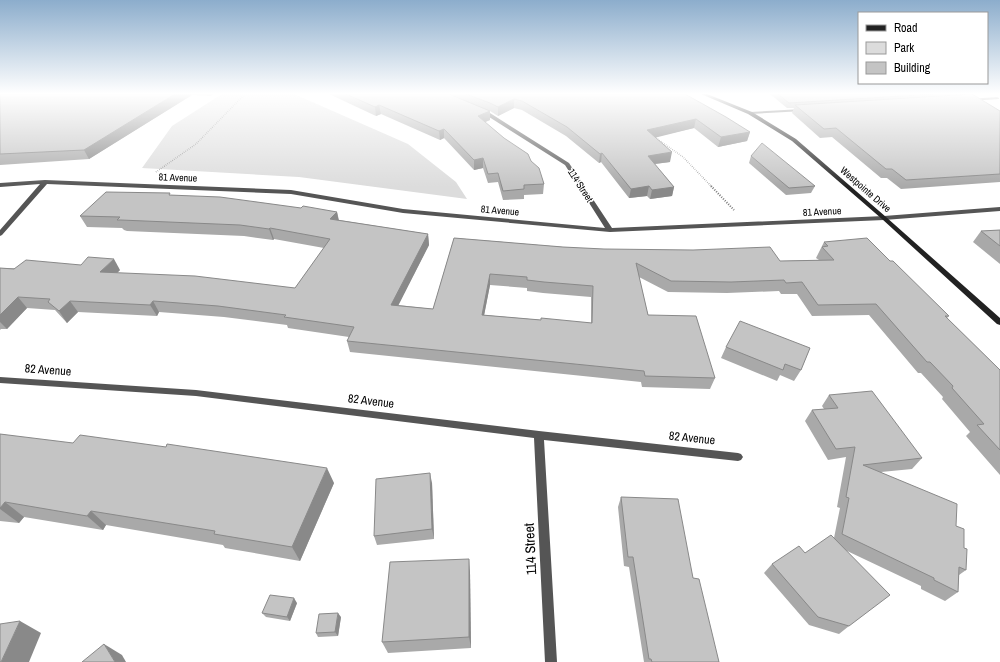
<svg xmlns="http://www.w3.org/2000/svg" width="1000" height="662" font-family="'Archivo Narrow',sans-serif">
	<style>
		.green { fill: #dcdcdc }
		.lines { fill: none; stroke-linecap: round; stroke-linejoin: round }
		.path-far1 { stroke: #777; stroke-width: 1.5; stroke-dasharray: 0.5 1.5; stroke-linecap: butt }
		.path { stroke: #777; stroke-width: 2; stroke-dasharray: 1 1.5; stroke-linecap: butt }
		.street { fill: #555; fill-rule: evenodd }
		.secondary { fill: #222; fill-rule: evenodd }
		.wall { fill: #a9a9a9; fill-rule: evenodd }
		.shaded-wall { fill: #898989 }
		.building { fill: #c4c4c4; stroke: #898989; fill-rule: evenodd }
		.labels { text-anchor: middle; stroke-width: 3; stroke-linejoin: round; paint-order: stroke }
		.far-street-label { font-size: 10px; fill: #000; stroke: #fff }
		.street-label { font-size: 12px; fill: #000; stroke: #fff }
		.near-street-label { font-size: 14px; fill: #000; stroke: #fff }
	</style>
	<rect width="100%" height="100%" fill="#fff"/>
	<polygon class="green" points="222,94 294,94 408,144 456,182 467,199 299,177 142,168 172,126"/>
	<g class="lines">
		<g class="path-far1">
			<polyline points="656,138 683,157 712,187"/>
			<polyline points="156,172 196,144 245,94"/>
		</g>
		<polyline class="path" points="711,186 734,210"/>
		<g class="street">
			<polygon points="997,97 999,98 999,99 970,101 968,100 970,99"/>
			<polygon points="802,109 804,109 804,111 750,114 748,113 750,112"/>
			<polygon points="479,111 490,113 569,163 612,228 884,216 1000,207 1000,211 884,220 610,232 403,213 291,194 47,184 2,235 0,236 0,230 40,184 0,187 0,183 45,180 291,190 403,209 605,228 565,165 486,115 479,113"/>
			<polygon points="0,377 196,390 539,431 738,453 741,454 743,457 741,460 738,461 544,440 557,662 545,662 534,438 196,396 0,383"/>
		</g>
		<polygon class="secondary" points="701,94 707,94 752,112 796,139 886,217 1000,318 1000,325 997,324 882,219 792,141 748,114"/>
	</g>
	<g class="wall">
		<polygon points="0,94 214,94 211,96 192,95 89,159 0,165"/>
		<polygon points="329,94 685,94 750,132 747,141 718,147 694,128 655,137 670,162 655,164 674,187 672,196 650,199 647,196 629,198 601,162 599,163 566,136 522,110 514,108 498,116 490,111 490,120 485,122 531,161 544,184 543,194 524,195 524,199 503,200 498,182 488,183 483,168 474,170 444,138 440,140 381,114 376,116"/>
		<polygon points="770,94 961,94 961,95 1000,111 1000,182 901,189 887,178 881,178 832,137 820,138 792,113 794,108 787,108"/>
		<polygon points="751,156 815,186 811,193 786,195 749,163"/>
		<path d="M171,195L337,212L339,220L428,234L429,245L398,305L433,309L454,238L563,247L780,261L819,260L816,258L824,242L890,261L949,316L947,318L1000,370V475L966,436L970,432L942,399L943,397L921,373H918L869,315L812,316L797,294H781L779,291L727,293L668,292L639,277L648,315L715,378L710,389L642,387L641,382L350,352L347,341L349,337L288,328L287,325L224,317L159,312L157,316L78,312L67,323L55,310L27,308L7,329H1L0,330V268L120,270L117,273L295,288L324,248L274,239L273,240L244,236L127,231L124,230L122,228L87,227L80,216ZM490,285L527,288V291L543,293L591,297V323L541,320L484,315Z"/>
		<polygon points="1000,230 1000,264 973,242 981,231"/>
		<polygon points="726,347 810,348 801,370 794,381 780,375 777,381 721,358"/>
		<polygon points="829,395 922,458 912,469 881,472 956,526 964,548 966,570 959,575 958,592 945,601 921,589 921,586 845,550 849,626 839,634 809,625 764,573 772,564 805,553 834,538 840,508 837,507 846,457 828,460 805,421 812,410 824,409 822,406"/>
		<polygon points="0,434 334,483 300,561 225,548 223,545 106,525 103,530 24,517 19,523 0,521"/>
		<polygon points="432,483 434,539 377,545 374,536"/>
		<polygon points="621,497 693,578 719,662 644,662 629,567 624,566 618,507"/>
		<polygon points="470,572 471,648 388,653 382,642"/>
		<polygon points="297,603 290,621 266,617 262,613"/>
		<polygon points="341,617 338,636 318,637 316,633"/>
	</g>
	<g class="shaded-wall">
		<polygon points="175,94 192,94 192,95 89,159 84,150"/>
		<polygon points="514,99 514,108 498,116 498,107"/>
		<polygon points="379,105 381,114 376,116 375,107"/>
		<polygon points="490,111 490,120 478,125 478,116"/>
		<polygon points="696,119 694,128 646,140 647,130"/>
		<polygon points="444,129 444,138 440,140 439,131"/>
		<polygon points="750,132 747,141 718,147 721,137"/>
		<polygon points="672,152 670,162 646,165 648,156"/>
		<polygon points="602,153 601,162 599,163 600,154"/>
		<polygon points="483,158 483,168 474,170 474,160"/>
		<polygon points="649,186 647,196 629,198 631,189"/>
		<polygon points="674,187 672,196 650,199 652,190"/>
		<polygon points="337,212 339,223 330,219"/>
		<polygon points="270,228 274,239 273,240 269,229"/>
		<polygon points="428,234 429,245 393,316 391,305"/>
		<polygon points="114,259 120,270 107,283 100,272"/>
		<polygon points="490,274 490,285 482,326 482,315"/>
		<polygon points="18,297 27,308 7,329 0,322 0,315"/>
		<polygon points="70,301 78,312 67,323 59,311"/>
		<polygon points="153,301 159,312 157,316 150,305"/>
		<polygon points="327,468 334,483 300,561 292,547"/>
		<polygon points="430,473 432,483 434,539 432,529"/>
		<polygon points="5,502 24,517 19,523 0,509 0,508"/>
		<polygon points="91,511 106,525 103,530 87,516"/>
		<polygon points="469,559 470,572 471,648 469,637"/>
		<polygon points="294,598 297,603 290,621 287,617"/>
		<polygon points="338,613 341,617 338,636 335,632"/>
		<polygon points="20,621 41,633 29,662 1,662"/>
		<polygon points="104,644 122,655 126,662 115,662"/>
	</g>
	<g class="building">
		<polygon points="0,94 175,94 84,150 0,154"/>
		<polygon points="346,94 449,94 490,111 478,116 504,138 528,154 531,161 539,168 544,184 524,185 524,189 503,191 498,173 488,174 483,158 474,160 444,129 439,131 379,105 375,107"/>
		<polygon points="466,94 685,94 726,117 750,132 721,137 696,119 647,130 672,152 648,156 674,187 652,190 649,186 631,189 602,153 600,154 567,127 522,101 514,99 498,107 490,103"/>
		<polygon points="778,94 934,94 789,103"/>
		<polygon points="972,94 1000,111 1000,174 906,180 892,169 886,169 836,128 824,129 795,105"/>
		<polygon points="762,143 815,186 789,188 751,156"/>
		<path d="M106,192L170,193L169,195L220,197L301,208L303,206L337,212L330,219L428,234L391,305L433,309L454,238L563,247L604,249L693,250L770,247L780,261L834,260L822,247L828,246L824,242L867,238L890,261H893L949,316H945L1000,370V450L977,425L984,424L952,388L953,386L930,362H927L876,304L818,305L802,282L786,283L784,280L731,282L671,281L636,263L648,315L696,316L715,378L645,376L644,371L347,341L354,327L284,317L286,315L218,306L153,301L150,305L70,301L59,311L48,302L50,299L18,297L0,315V268L14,269L26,260L81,265L88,257L114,259L100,272L195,276L295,288L330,239L270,228L269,229L240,225L121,220H117L120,217L80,216ZM490,274L527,277V280L544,282L593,286L592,323L541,318V320L482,315Z"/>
		<polygon points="1000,230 1000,246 981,231"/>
		<polygon points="740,321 810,348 801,370 785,364 783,370 726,347"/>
		<polygon points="872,391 922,458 863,465 957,504 956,526 964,529 964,548 967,549 966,570 959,567 958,592 934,580 934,578 842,534 849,498 846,497 855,447 836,449 812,410 838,408 829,395"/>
		<polygon points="0,434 73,443 80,435 166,447 167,444 327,468 292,547 214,534 215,531 91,511 87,516 5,502 0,508"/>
		<polygon points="430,473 432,529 374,536 376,479"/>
		<polygon points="621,497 678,499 693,578 699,579 719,662 652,662 651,659 649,659 633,557 628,557"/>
		<polygon points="831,535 890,595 849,626 818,617 772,564 799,546 805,553"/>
		<polygon points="469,559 469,637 382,642 390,562"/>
		<polygon points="270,595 294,598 287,617 262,613"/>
		<polygon points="338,613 335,632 316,633 319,614"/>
		<polygon points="20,621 1,662 0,662 0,624"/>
		<polygon points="104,644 115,662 82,662"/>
	</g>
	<linearGradient id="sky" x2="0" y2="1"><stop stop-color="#8cadcc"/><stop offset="0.5" stop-color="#fff"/><stop offset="1" stop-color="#fff" stop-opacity="0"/></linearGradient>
	<rect width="1000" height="187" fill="url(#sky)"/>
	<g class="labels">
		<g class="far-street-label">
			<text transform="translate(178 177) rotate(2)" y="4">81 Avenue</text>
			<text transform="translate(581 185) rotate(57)" y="4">114 Street</text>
			<text transform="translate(866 189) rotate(41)" y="4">Westpointe Drive</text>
			<text transform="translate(500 210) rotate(5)" y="4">81 Avenue</text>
			<text transform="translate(822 211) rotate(-3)" y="4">81 Avenue</text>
		</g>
		<g class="street-label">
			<text transform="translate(48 370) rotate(4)" y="4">82 Avenue</text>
			<text transform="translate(371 401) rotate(7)" y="4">82 Avenue</text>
			<text transform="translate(692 438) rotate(6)" y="4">82 Avenue</text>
		</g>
		<g class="near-street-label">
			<text transform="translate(530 549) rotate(-93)" y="5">114 Street</text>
		</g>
	</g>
	<rect x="858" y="12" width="130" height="72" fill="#ffffff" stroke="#999999"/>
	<rect x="866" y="25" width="20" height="6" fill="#222222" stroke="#999999"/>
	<text x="894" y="32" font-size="12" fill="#000000">Road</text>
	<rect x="866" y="42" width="20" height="12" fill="#dcdcdc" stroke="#999999"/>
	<text x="894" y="52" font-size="12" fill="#000000">Park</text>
	<rect x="866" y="62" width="20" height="12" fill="#c4c4c4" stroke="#999999"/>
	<text x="894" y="72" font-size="12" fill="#000000">Building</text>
</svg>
